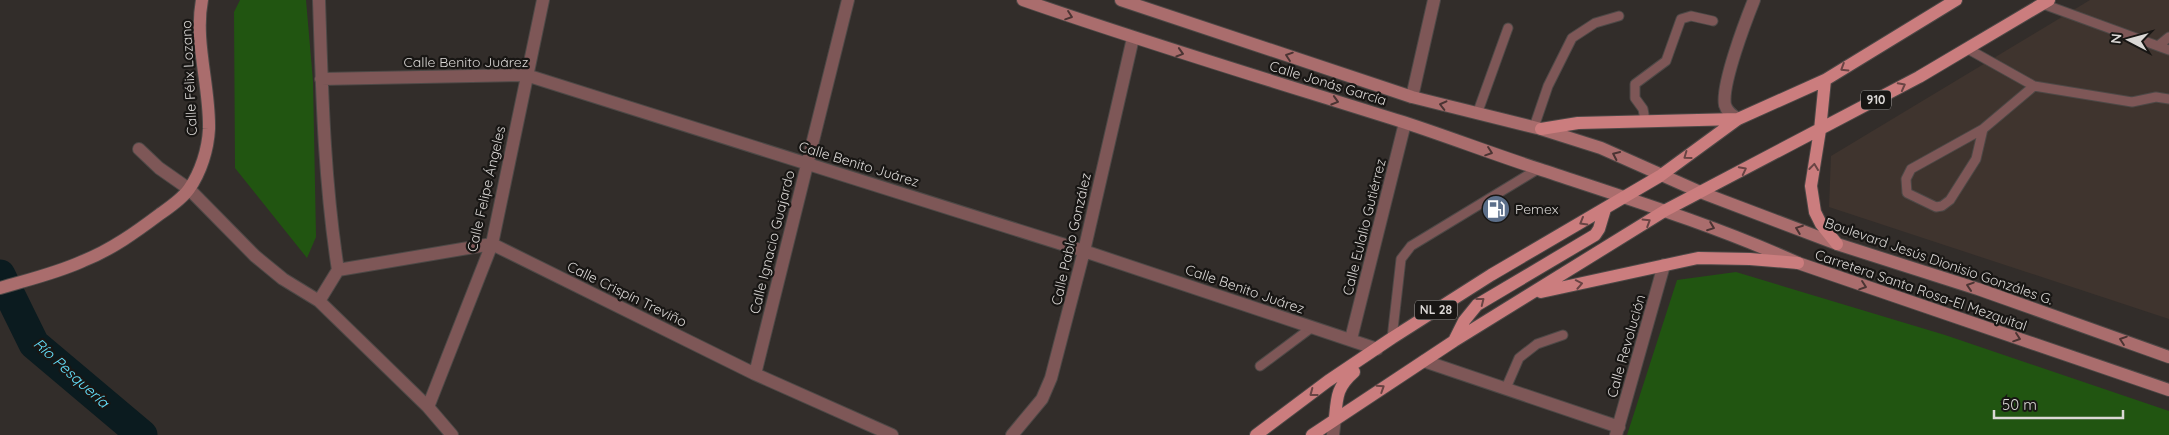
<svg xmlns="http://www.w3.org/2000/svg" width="2169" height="435" font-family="Quicksand,sans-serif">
	<rect width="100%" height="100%" fill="#322d2a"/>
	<path fill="#3f342e" d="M2090,0H2169V319L1829,207L1831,156Z"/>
	<path fill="#215511" d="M240,0H306L313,81L316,237L307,258L235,168L234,12Z
		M1736,272L1945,335L2169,411V435H1627L1677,280Z"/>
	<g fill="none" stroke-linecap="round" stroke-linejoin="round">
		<path stroke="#0b1b1f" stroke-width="31" d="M0,275L34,344L142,435"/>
		<defs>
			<path id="lane" d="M2043,4L2169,50
				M2158,46L2169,37
				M1968,49L2034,86L1983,129L1911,169L1906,179L1907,193L1936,207L1942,206L1950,200L1976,159L1983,129
				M2034,86L2132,102L2156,97L2169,99
				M1477,114L1508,28
				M1645,120L1643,109L1635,98V84L1666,61L1681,19L1691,16L1713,21
				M1534,127L1548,86L1572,38L1595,23L1619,16
				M1392,338L1401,259L1411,246L1538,169
				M1260,366L1311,328
				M1506,388L1519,358L1537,344L1563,335"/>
			<path id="street" d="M321,79L526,75L1084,251L1377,349
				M1412,97L1434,0
				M1738,119C1732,115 1727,112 1725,105C1721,85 1746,20 1754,0
				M139,149L159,168L189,189L255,256L283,279L319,301L428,407L452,435
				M338,270L492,244L755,374L892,435
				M319,301L338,270C324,180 322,91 319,0
				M1351,339L1405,123
				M1424,361L1619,427
				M755,374L848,0
				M428,407L492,244L543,0
				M1012,435L1042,399L1051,378L1084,251L1133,38
				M1333,435L1335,418
				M1616,435L1664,265"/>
			<path id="secondary" d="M1023,0C1149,44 1276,82 1403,122C1449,137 1493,154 1539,169C1626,198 1714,225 1798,263L2169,390
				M1121,0L1412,97L1541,129L1601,148L1700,192L1837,244L1978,289L2169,357
				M0,288C27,280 57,273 83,261C111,250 136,232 160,214C170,207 182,199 189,189C201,172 208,149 209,129C210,86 194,42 202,0"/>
			<path id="primary" d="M1825,80L1820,130L1811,186L1815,212L1821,224L1837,244
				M1541,129L1578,123L1738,119
				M1541,292L1698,258L1750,259L1798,263
				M1454,341L1464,321L1477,305L1595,235L1599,229L1605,209
				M1335,418C1337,396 1337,387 1354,372
				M1256,435L1328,381L1392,338L1491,275L1660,176L1738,119L1825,80L1956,0
				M1312,435L1454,341L1666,210L1919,77L2049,0"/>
		</defs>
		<use href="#lane" stroke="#4d4846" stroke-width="11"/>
		<use href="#street" stroke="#4d4846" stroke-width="14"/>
		<use href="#secondary" stroke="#4d4846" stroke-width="14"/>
		<use href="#primary" stroke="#4d4846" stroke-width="14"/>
		<use href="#lane" stroke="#7e5757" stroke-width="9"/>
		<use href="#street" stroke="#7e5757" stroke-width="12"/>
		<use href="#secondary" stroke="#aa6d6d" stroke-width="12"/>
		<use href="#primary" stroke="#cb7d7e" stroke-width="12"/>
	</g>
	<defs><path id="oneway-chevron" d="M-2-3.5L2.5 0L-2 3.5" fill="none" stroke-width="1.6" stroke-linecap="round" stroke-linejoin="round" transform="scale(1.25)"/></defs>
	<g stroke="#4b3433">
		<use href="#oneway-chevron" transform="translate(1069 16) rotate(19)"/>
		<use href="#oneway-chevron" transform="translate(1180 53) rotate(17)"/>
		<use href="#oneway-chevron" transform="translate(1289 56) rotate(-161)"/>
		<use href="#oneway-chevron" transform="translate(1335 101) rotate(17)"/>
		<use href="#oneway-chevron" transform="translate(1443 105) rotate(-166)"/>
		<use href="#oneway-chevron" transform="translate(1489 152) rotate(19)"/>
		<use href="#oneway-chevron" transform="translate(1616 155) rotate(-155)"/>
		<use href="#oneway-chevron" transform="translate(1711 227) rotate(21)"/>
		<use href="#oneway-chevron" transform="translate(1799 229) rotate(-159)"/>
		<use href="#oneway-chevron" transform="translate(1863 286) rotate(19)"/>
		<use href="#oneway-chevron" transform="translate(1970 286) rotate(-162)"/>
		<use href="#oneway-chevron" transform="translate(2017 338) rotate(19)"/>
		<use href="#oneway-chevron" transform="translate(2123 340) rotate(-161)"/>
	</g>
	<g stroke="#694444">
		<use href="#oneway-chevron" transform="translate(1844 68) rotate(148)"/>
		<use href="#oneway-chevron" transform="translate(1902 86) rotate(-28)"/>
		<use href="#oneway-chevron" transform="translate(1687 156) rotate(144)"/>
		<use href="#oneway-chevron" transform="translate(1814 167) rotate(-83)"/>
		<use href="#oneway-chevron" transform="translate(1743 170) rotate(-27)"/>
		<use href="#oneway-chevron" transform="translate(1583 222) rotate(150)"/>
		<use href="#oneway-chevron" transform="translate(1647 222) rotate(-32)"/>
		<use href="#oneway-chevron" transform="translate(1579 284) rotate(-11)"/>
		<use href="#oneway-chevron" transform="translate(1481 301) rotate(-38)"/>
		<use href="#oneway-chevron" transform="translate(1381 388) rotate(-33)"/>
		<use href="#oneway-chevron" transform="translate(1313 393) rotate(143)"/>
	</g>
	<defs>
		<symbol id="fuel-disc" viewBox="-11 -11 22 22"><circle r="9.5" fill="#5c6f8a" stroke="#181614"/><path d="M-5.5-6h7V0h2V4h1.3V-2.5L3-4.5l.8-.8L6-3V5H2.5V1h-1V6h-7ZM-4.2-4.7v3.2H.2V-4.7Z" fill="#fff"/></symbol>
	</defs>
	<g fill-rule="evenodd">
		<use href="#fuel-disc" x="1480" y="193" width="32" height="32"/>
	</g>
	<g text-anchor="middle" stroke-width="4.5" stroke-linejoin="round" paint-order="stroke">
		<g fill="#181614" stroke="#a09e9c" stroke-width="1">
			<rect x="1861" y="90.5" width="30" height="19" rx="4"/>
			<rect x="1415" y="300.5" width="42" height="19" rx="4"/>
		</g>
		<g font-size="12" font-weight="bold" fill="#dbd8d6">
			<text x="1876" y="104">910</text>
			<text x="1436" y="314">NL 28</text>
		</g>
		<g font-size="14" fill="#dbd8d6" stroke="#181614">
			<text x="466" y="67">Calle Benito Juárez</text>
			<text transform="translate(189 78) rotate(-93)" y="5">Calle Félix Lozano</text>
			<text transform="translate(1328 83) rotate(17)" y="5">Calle Jonás García</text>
			<text transform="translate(859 164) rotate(17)" y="5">Calle Benito Juárez</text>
			<text transform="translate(486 189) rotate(-77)" y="5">Calle Felipe Ángeles</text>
			<text transform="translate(1364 227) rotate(-76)" y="5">Calle Eulalio Gutiérrez</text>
			<text transform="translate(1071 239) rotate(-77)" y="5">Calle Pablo González</text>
			<text transform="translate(772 242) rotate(-76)" y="5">Calle Ignacio Guajardo</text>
			<text transform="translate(1939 261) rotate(19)" y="5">Boulevard Jesús Dionisio Gonzáles G.</text>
			<text transform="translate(1245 289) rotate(19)" y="5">Calle Benito Juárez</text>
			<text transform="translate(1921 290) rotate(19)" y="5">Carretera Santa Rosa-El Mezquital</text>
			<text transform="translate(627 294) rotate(26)" y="5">Calle Crispín Treviño</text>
			<text transform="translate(1626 346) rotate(-74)" y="5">Calle Revolución</text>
		</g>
		<g font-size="14" fill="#dbd8d6" stroke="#181614" text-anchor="start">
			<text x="1515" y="214">Pemex</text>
		</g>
		<g font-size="15" font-style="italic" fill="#65e1fd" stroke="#181614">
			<text transform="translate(71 373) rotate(42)" y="5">Río Pesquería</text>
		</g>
	</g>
	<g transform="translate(2129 40) rotate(276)" stroke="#181614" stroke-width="4" paint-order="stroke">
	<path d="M0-4L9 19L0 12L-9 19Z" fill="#dbd8d6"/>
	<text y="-8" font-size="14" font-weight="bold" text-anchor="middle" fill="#dbd8d6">N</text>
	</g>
	<path d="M1994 410v8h129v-8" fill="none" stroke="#dbd8d6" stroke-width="2.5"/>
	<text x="2002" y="410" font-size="15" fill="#dbd8d6" stroke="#181614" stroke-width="4" paint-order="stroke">50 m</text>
</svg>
